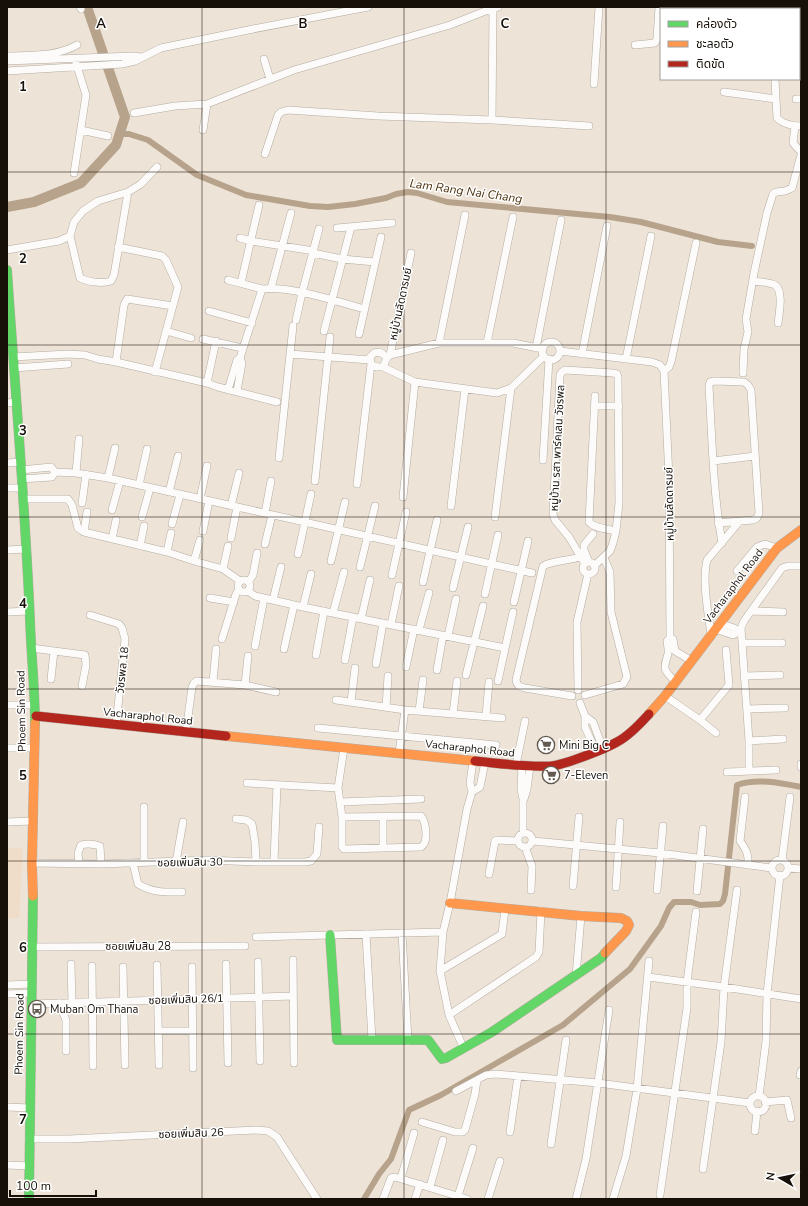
<svg xmlns="http://www.w3.org/2000/svg" width="808" height="1206" font-family="'Nunito Sans','Noto Sans Thai',sans-serif">
	<rect width="100%" height="100%" fill="#eee3d7"/>
	<path fill="#efddc9" d="M7,848H23L19,918H7Z"/>
	<g fill="none" stroke-linecap="round" stroke-linejoin="round">
		<path stroke="#b7a38b" stroke-width="6" d="M120,134H129L148,140L197,175L246,195L310,206L328,207L355,204L386,198L396,194L408,192L417,193L447,202L610,217L641,222L718,242L752,246
			M364,1199L379,1174L391,1159L409,1110L441,1095L563,1025L630,969L661,926L669,908L674,902H691L700,905L720,904L723,901L725,894L737,785C757,778 781,783 801,787"/>
		<path stroke="#b7a38b" stroke-width="10" d="M7,207L34,202L81,183L116,145L125,117L87,7"/>
		<defs>
			<path id="street" d="M80,7L81,9
				M772,7V9
				M710,9V7
				M726,9L727,7
				M799,38H801
				M635,45L655,43L657,39L659,7
				M7,56C31,55 55,57 77,45
				M264,59L270,79
				M7,61L134,56L141,57
				M7,71L122,64L135,61L161,48L253,29L368,7
				M775,79L777,118C783,124 793,126 801,126
				M594,84L599,7
				M724,92L776,99
				M796,99H801
				M134,113L175,106L207,104L294,70L450,25L493,8L498,7
				M492,120L493,8
				M795,126L793,143L801,152
				M81,130L108,136
				M203,130L207,104
				M265,154L278,115L281,112L288,110L378,116L492,120L589,126
				M74,173L86,95L76,63
				M337,228L392,223
				M70,236L80,278C88,282 102,284 111,281L114,275L128,192
				M240,238L251,241L314,251
				M118,247L162,256L166,260L178,287L155,372
				M7,250L59,241L70,236L74,222L83,211L98,201L128,192L141,184L157,167
				M313,253L342,259L375,262
				M228,280L262,289
				M753,281C759,282 769,282 775,285C784,291 779,314 778,323
				M241,283L259,205
				M271,288L291,213
				M209,311L252,323
				M296,320L302,293L319,229
				M166,331L191,338
				M324,331L351,227
				M359,334L381,237
				M203,339L242,348
				M542 351a9 9 0 1 1 18 0a9 9 0 1 1-18 0Z
				M439,343L465,215
				M487,343L513,217
				M536,348L561,220
				M560,351L652,362L660,365L664,371L669,478L670,638L667,641C667,644 669,650 668,654C663,669 663,670 676,682
				M379,352L383,354L387,358L383,367C378,367 375,368 371,364L370,357L374,353Z
				M290,354L370,360
				M582,354L607,226
				M390,355L411,253
				M13,357L68,354L85,355L98,359L116,362L207,383L218,387L277,402
				M387,358L390,355L439,343H513L543,349
				M626,359L651,236
				M116,362L124,305L127,299L173,306
				M383,367L415,382L497,393L511,388L544,356
				M14,368L68,364
				M664,371L669,367L671,362L696,243
				M743,373L744,349L748,332L746,319L754,273L767,213L773,194L776,192L785,191L792,188L801,155
				M207,383L216,341
				M228,390L237,360L240,358L262,289C292,286 335,301 364,309
				M237,391L242,363L240,358
				M595,396L589,522C594,528 607,529 616,531
				M7,403L16,402
				M594,406H619
				M279,458L293,326
				M543,460L549,359
				M713,461L755,456
				M7,463L20,462
				M21,470L51,467L55,472L76,473L108,478L532,573
				M76,473L79,439
				M108,478L115,448
				M21,479L52,477L55,472
				M315,481L330,337
				M357,484L371,364
				M139,485L147,449
				M7,488H22
				M169,492L178,456
				M403,497L415,382
				M23,499H68L72,505L78,528L84,532L167,552L194,561L223,569L240,581
				M200,499L207,466
				M82,503L86,474
				M231,506L239,473
				M451,506L465,389
				M112,510L120,481
				M265,513L271,481
				M142,517L150,488
				M495,517L511,388
				M718,523L753,520L757,518L759,513L751,390L748,385L744,382L714,381L710,382L709,386C712,438 713,491 722,543
				M172,524L180,495
				M203,531L209,501
				M84,532L87,512
				M231,538L237,507
				M112,539L116,520
				M265,544L272,515
				M140,546L144,526
				M7,550L27,549
				M167,552L171,533
				M298,554L311,494
				M194,561L200,540
				M331,561L345,502
				M589,562L584,550V545L593,534
				M583 568a6 6 0 1 1 12 0a6 6 0 1 1-12 0Z
				M585,564L569,537L555,520L553,514L560,375L562,372L565,370L613,373L617,374L618,377L619,503L616,531L613,543L610,551L594,566
				M360,567L375,506
				M223,569L228,546
				M737,571L757,547L765,544L777,548
				M392,575L406,512
				M238 586a6 6 0 1 1 12 0a6 6 0 1 1-12 0Z
				M249,581L253,575L257,553
				M423,582L437,520
				M453,588L468,527
				M248,591L255,596L303,607L505,648
				M485,594L498,535
				M210,598L234,602
				M273,600L281,567
				M514,602L528,541
				M303,607L311,574
				M752,611L783,612
				M7,612L29,611
				M333,613L344,572
				M90,615L119,624L122,628L125,639L116,725
				M361,619L370,580
				M391,625L399,586
				M715,629L733,635L738,632L734,628L719,623
				M419,630L429,593
				M711,634C708,613 702,580 707,560L739,522
				M448,636L456,599
				M670,638L673,639L675,651L692,661
				M222,639L236,594L239,589
				M742,643H782
				M255,646L264,598
				M31,648L85,655L86,665L82,686
				M284,649L294,605
				M316,655L324,611
				M345,660L353,617
				M376,664L383,623
				M406,667L414,629
				M437,670L443,635
				M466,675L483,606
				M744,676L780,675
				M51,679L54,651
				M498,681L513,612
				M213,682L216,649
				M245,685L248,656
				M578,690L577,622L588,574
				M585,695L623,684L627,677L611,612L610,572L604,558
				M572,696L525,688C520,687 517,686 516,680L543,566C554,560 568,561 580,557
				M665,696L700,720L716,733
				M336,700L405,710L502,718
				M351,702L355,668
				M580,703L585,716V727L596,752
				M7,705H35
				M386,707L388,676
				M747,709L785,708
				M419,711L423,680
				M453,714L457,681
				M486,716L489,682
				M585,716L593,722L603,749
				M700,720L729,685L726,650
				M318,728L496,745
				M186,732L192,687L194,683L197,681L245,685L276,692
				M749,741L783,739
				M7,748H34
				M399,753L405,710
				M516,765L525,721
				M522,766L521,789L523,799V833
				M801,767V764
				M749,771V741L741,628L744,621L782,568L788,566H801
				M727,772L776,770
				M247,783L338,788
				M472,792L480,787L485,762
				M745,797L740,841C746,849 749,855 748,865
				M524,799L527,789L530,766
				M340,802L421,799
				M342,817L421,816C426,822 429,842 421,847L344,849L342,847V817L338,788L344,748
				M383,817V848
				M236,819L246,820L252,824L255,842L256,862
				M7,822L33,821
				M518 840a7 7 0 1 1 14 0a7 7 0 1 1-14 0Z
				M533,841L660,853L771,868
				M525,847L532,866L531,890
				M782,860L790,797
				M772 868a8 8 0 1 1 16 0a8 8 0 1 1-16 0Z
				M144,862V807
				M176,862L183,822
				M274,862L277,785
				M32,863L101,864L208,860L256,862H305L311,861L317,854L319,827
				M133,863L138,884C153,893 165,892 182,892
				M79,864L78,853L81,845C87,843 94,844 100,846L101,864
				M788,868L801,869
				M489,874L495,841L497,840L517,841
				M573,886L579,817
				M616,887L620,822
				M657,890L663,826
				M697,891L703,829
				M402,933L408,1041
				M366,934L372,1040
				M256,937L443,932
				M32,947L245,946
				M293,960L294,1063
				M258,962L260,1061
				M71,964L72,1003
				M226,964L228,1063
				M157,965L159,1065
				M92,966L93,1066
				M123,967L125,1065
				M192,967L193,1068
				M440,971L502,934L505,909
				M576,976L581,916
				M648,977L724,987L801,999
				M7,985L31,984
				M7,994L31,993
				M59,1003L66,1020V1051
				M31,1004L293,996
				M449,1015L536,957L539,952L541,911
				M158,1031H192
				M464,1049L449,1015L440,971L443,932L450,903L467,809L472,792L470,783L473,761
				M800,1075L801,1071
				M456,1091L486,1075L496,1074L598,1083L750,1103
				M759,1096L766,1041L767,994L780,875
				M750 1104a8 8 0 1 1 16 0a8 8 0 1 1-16 0Z
				M765,1102L787,1100L791,1118
				M7,1107L30,1108
				M422,1122L455,1132H463L465,1130L475,1094L477,1080
				M755,1131L757,1111
				M510,1132L518,1076
				M29,1139H69L257,1130L268,1131L277,1137L317,1199
				M551,1144L566,1040
				M7,1165L29,1166
				M703,1169L721,1042L724,987L737,890
				M401,1178L414,1133
				M430,1187L443,1140
				M660,1195L687,1008V982L696,912
				M458,1196L473,1148
				M383,1199L391,1178L395,1177L467,1199
				M415,1199L420,1184
				M488,1199L500,1161
				M576,1199L586,1159L609,1010
				M613,1199L626,1156L637,1089L649,961"/>
			<path id="fast" d="M7,270C15,387 25,503 30,620C31,654 35,688 35,723
				M330,935L337,1040H428L442,1059L446,1058L492,1032L601,958L605,953
				M29,1199L33,896"/>
			<path id="slow" d="M649,714L665,696L777,548L801,530
				M226,736L475,761
				M33,896L32,865L35,723
				M450,903L581,916L621,918L627,921L629,925L626,931L605,953"/>
			<path id="jam" d="M36,716L226,736
				M475,761C500,764 526,767 551,766C564,765 605,749 617,742C629,736 640,724 649,714"/>
		</defs>
		<use href="#street" stroke="#b4aca3" stroke-width="8"/>
		<use href="#fast" stroke="#b4aca3" stroke-width="10"/>
		<use href="#slow" stroke="#b4aca3" stroke-width="10"/>
		<use href="#jam" stroke="#b4aca3" stroke-width="10"/>
		<use href="#street" stroke="#fcfbf9" stroke-width="7"/>
		<use href="#fast" stroke="#63d668" stroke-width="9"/>
		<use href="#slow" stroke="#ff974d" stroke-width="9"/>
		<use href="#jam" stroke="#b3261e" stroke-width="9"/>
	</g>
	<path fill="none" stroke="#171009" stroke-width="1" stroke-opacity="0.55" d="M202,7V1199M404,7V1199M606,7V1199M7,172H801M7,345H801M7,517H801M7,689H801M7,861H801M7,1034H801"/>
	<defs>
		<symbol id="supermarket-ring" viewBox="-11 -11 22 22"><circle r="9.5" fill="#fff" stroke="#625a51" stroke-width="1.5"/><path d="M-6-5.5h2.5l.6 2H6L4.5 2H-2.5L-4.4-4H-6ZM-1.5 3.2a1.3 1.3 0 1 0 .1 0ZM3 3.2a1.3 1.3 0 1 0 .1 0Z" fill="#625a51"/></symbol>
		<symbol id="bus-ring" viewBox="-11 -11 22 22"><circle r="9.5" fill="#fff" stroke="#625a51" stroke-width="1.5"/><path d="M-5-6H5V4H4V6H2V4H-2V6H-4V4H-5ZM-3.5-4V0h7V-4ZM-3.5 1.2v1.5H-2V1.2ZM2 1.2v1.5H3.5V1.2Z" fill="#625a51"/></symbol>
	</defs>
	<g fill-rule="evenodd">
		<use href="#supermarket-ring" x="536" y="735" width="20" height="20"/>
		<use href="#supermarket-ring" x="541" y="765" width="20" height="20"/>
		<use href="#bus-ring" x="27" y="999" width="20" height="20"/>
	</g>
	<g text-anchor="middle" stroke-width="3" stroke-linejoin="round" paint-order="stroke">
		<g font-size="11" fill="#171009" stroke="#fff">
			<text transform="translate(400 304) rotate(-78)" y="4">หมู่บ้านลัดดารมย์</text>
			<text transform="translate(557 448) rotate(-87)" y="4">หมู่บ้าน รสา พาร์คเลน วัชรพล</text>
			<text transform="translate(669 504) rotate(-91)" y="4">หมู่บ้านลัดดารมย์</text>
			<text transform="translate(733 586) rotate(-53)" y="4">Vacharaphol Road</text>
			<text transform="translate(122 670) rotate(-84)" y="4">วัชรพล 18</text>
			<text transform="translate(21 711) rotate(-91)" y="4">Phoem Sin Road</text>
			<text transform="translate(148 716) rotate(6)" y="4">Vacharaphol Road</text>
			<text transform="translate(470 748) rotate(6)" y="4">Vacharaphol Road</text>
			<text transform="translate(190 862) rotate(-1)" y="4">ซอยเพิ่มสิน 30</text>
			<text x="138" y="950">ซอยเพิ่มสิน 28</text>
			<text transform="translate(186 999) rotate(-2)" y="4">ซอยเพิ่มสิน 26/1</text>
			<text transform="translate(19 1034) rotate(-89)" y="4">Phoem Sin Road</text>
			<text transform="translate(191 1133) rotate(-2)" y="4">ซอยเพิ่มสิน 26</text>
		</g>
		<g font-size="11" fill="#171009" stroke="#fff" text-anchor="start">
			<text x="559" y="749">Mini Big C</text>
			<text x="564" y="779">7-Eleven</text>
			<text x="50" y="1013">Muban Om Thana</text>
		</g>
		<g font-size="12" font-style="italic" fill="#4c310b" stroke="#fff">
			<text transform="translate(466 191) rotate(8)" y="4">Lam Rang Nai Chang</text>
		</g>
	</g>
	<g font-size="13" text-anchor="middle" font-weight="bold" fill="#171009" stroke="#fff" stroke-width="3" stroke-linejoin="round" paint-order="stroke">
		<text x="101" y="28">A</text>
		<text x="303" y="28">B</text>
		<text x="505" y="28">C</text>
		<text x="23" y="91">1</text>
		<text x="23" y="263">2</text>
		<text x="23" y="435">3</text>
		<text x="23" y="608">4</text>
		<text x="23" y="780">5</text>
		<text x="23" y="952">6</text>
		<text x="23" y="1124">7</text>
	</g>
	<rect width="808" height="1206" fill="none" stroke="#171009" stroke-width="16"/>
	<rect x="660" y="8" width="140" height="72" fill="#ffffff" stroke="#a29f9d"/>
	<rect x="668" y="21" width="20" height="6" fill="#63d668" stroke="#a29f9d"/>
	<text x="696" y="28" font-size="12" fill="#171009">คล่องตัว</text>
	<rect x="668" y="41" width="20" height="6" fill="#ff974d" stroke="#a29f9d"/>
	<text x="696" y="48" font-size="12" fill="#171009">ชะลอตัว</text>
	<rect x="668" y="61" width="20" height="6" fill="#b3261e" stroke="#a29f9d"/>
	<text x="696" y="68" font-size="12" fill="#171009">ติดขัด</text>
	<g transform="translate(780 1178) rotate(279)" stroke="#ffffff" stroke-width="3" paint-order="stroke">
	<path d="M0-3L7 15L0 10L-7 15Z" fill="#171009"/>
	<text y="-6" font-size="11" font-weight="bold" text-anchor="middle" fill="#171009">N</text>
	</g>
	<path d="M10 1190v6h86v-6" fill="none" stroke="#171009" stroke-width="2"/>
	<text x="16" y="1190" font-size="12" fill="#171009" stroke="#ffffff" stroke-width="3" paint-order="stroke">100 m</text>
</svg>
